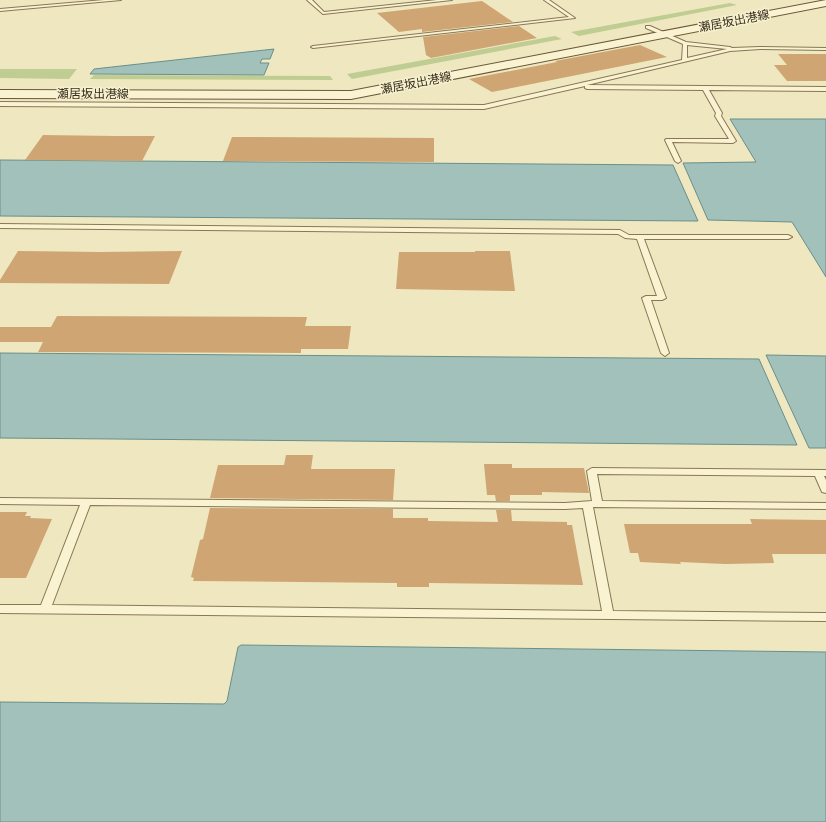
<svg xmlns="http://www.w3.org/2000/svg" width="826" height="822" font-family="'Crimson Pro','Noto Sans JP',serif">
	<rect width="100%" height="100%" fill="#efe7bf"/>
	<path fill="#bfcd93" d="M730,3L737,5L579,36L571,32Z
		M555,36L562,39L352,79L347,74Z
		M0,69H77L69,79L0,78Z
		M94,75L330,76L333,80L90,79Z"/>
	<path fill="#a2c1bb" stroke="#698f8a" d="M274,49L270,59H262L260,63H269L264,75L90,74L94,69Z
		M730,119H826V277L792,222L708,220L683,163L756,162Z
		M0,160L673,165L698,221L0,216Z
		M0,353L759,359L797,445L0,438Z
		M766,355L826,356V448H809Z
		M241,645L826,652V822H0V702L224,704L227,701L238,647Z"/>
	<path fill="#cea573" d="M482,1L513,22L422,32V29L399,32L377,13Z
		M519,26L537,38L431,58L426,55L423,37Z
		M640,45L667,57L492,92L469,79L557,62L555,61Z
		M778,54H826V81H787L774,65H787Z
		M43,135L115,136H155L142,161L25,160Z
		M232,137L434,138V162L223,161Z
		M18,251L101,252L182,251L169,284L0,283V280Z
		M475,251H510L515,291L396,289L399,252H475Z
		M57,316L307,317L305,326H351L348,349H301V353L38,352L43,342H0V327H51Z
		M286,455H313L311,469H395L393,500L210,498L218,465H284Z
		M484,464H512V468H584L589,493L542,492V495H510V501H496L495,495H487Z
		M210,508L393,509V518H428V521L498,522L496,510H511L512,521L567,522V525H572L583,585L429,583V587H397V583L193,581L194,578L191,577L200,540L203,539Z
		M0,512H27L25,516H31L30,518L52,519L26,578H0Z
		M750,519L826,520V554H772L774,563L725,564L680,562L681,564L640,562L638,553H630L624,524H752Z"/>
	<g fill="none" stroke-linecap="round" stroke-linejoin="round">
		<defs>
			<path id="service" d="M104,0H121L0,11V9Z
				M307,0H312L324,12L437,0H452L323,14Z
				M544,0H549L575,18L313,48L311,47L313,46L569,17Z
				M646,26H650L686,42L730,47L732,48L760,47L826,48V50L760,49L730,51L587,85L826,87V91L709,90L722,113L721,116L736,141L733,143L672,142L681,161L678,163L675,161L665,140L666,139H729L715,116L716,113L703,90L587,89L585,88V86L484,109L0,106V102L484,105L682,60L683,44L646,28ZM687,45L727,49L687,58Z
				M0,224L620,230L629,235H788L792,237L788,239H644L666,298L662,300H651L669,353L665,356L661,353L642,298L646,296H657L637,239L625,238L618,234L0,228Z
				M592,468L826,470V476H824L826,480V493L822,492L815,476L597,474L602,501L826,503V509L593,507L613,611L826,613V621L0,613V605H41L80,505L0,504V498L565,503L592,501L587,471ZM90,505L565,509L583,508L602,611L52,605Z"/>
			<path id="secondary" d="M826,0V6L351,99L0,98V90L351,91Z"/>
		</defs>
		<use href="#service" stroke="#887757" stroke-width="2"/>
		<use href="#secondary" stroke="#6a583a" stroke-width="2"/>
		<use href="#service" fill="#faf3d2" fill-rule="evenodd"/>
		<use href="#secondary" fill="#faf3d2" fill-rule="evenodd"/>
	</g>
	<g text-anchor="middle" stroke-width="3" stroke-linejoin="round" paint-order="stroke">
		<g font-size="12" fill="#372c1c" stroke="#f6f0cf">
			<text transform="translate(734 21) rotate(-11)" y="4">瀬居坂出港線</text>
			<text transform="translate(416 83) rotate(-11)" y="4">瀬居坂出港線</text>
			<text x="93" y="98">瀬居坂出港線</text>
		</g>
	</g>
</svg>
